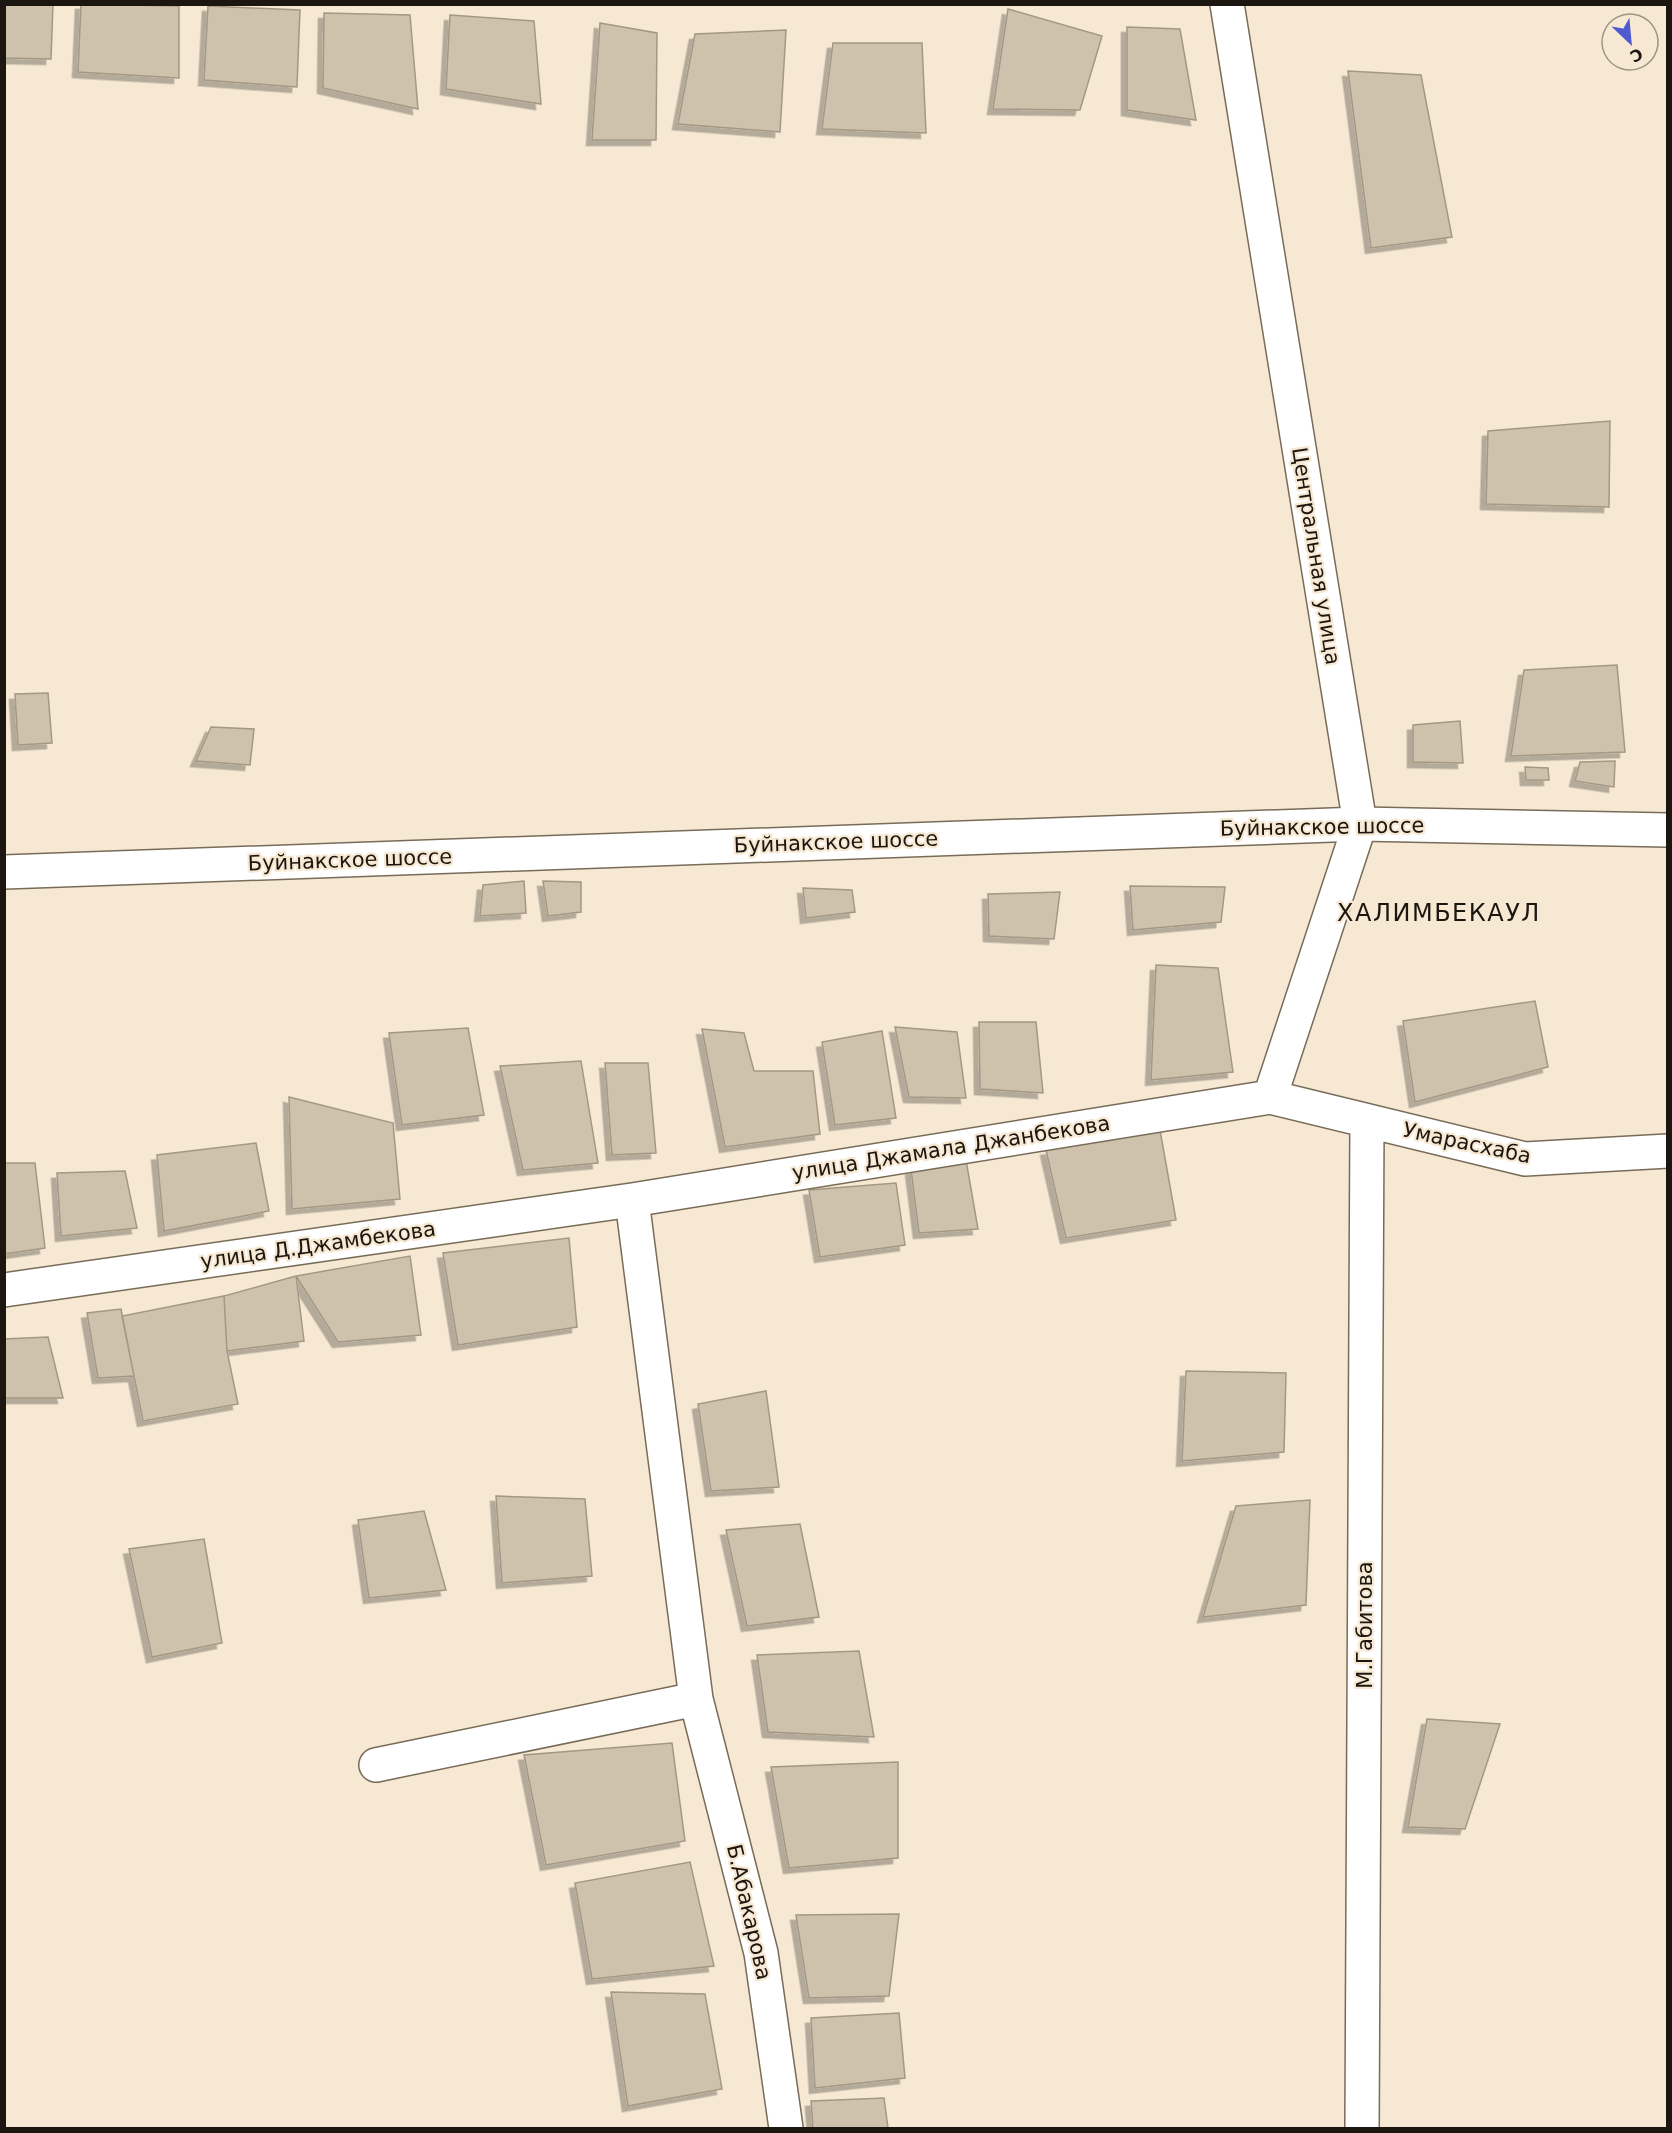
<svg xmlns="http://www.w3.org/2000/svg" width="1672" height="2133" font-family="'DejaVu Sans',sans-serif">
	<defs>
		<filter id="shadow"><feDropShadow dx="-5.5" dy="5.5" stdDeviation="0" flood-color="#0004"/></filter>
	</defs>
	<rect width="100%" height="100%" fill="#f6e8d2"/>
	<path fill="#cfc2ad" stroke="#a49884" stroke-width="1.5" filter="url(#shadow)" d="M4,4H53L51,59L4,58Z
		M81,4L179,6V78L78,72Z
		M208,6L300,10L297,87L204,80Z
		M1008,9L1102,36L1080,110L993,109Z
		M324,13L410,15L418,109L323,88Z
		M450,15L534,21L541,104L446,89Z
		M600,23L657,33L656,140H592Z
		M1127,27L1180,29L1196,120L1127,110Z
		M786,30L780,132L678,124L695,34Z
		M833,43H922L926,133L822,129Z
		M1348,71L1421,75L1452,237L1371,248Z
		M1610,421L1609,507L1486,504L1488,431Z
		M1617,665L1625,752L1511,756L1524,670Z
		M48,693L52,743L18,745L15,694Z
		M1460,721L1463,763L1413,762V725Z
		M211,727L254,729L250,765L196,761Z
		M1615,761L1614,787L1575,781L1580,762Z
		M1525,767L1548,768L1549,780H1526Z
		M524,881L526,913L480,916L483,885Z
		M543,881L581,882V912L548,916Z
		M1130,886L1225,887L1221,922L1133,930Z
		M803,888L852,890L855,912L806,918Z
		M1060,892L1054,939L989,936L988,894Z
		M1156,965L1218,968L1233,1072L1151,1080Z
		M1535,1001L1548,1067L1415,1102L1403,1021Z
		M979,1022H1036L1043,1093L980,1089Z
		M895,1027L957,1032L966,1098L909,1097Z
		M468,1028L484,1115L402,1125L389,1033Z
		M702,1029L744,1033L754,1071H813L820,1134L725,1147Z
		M882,1031L896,1118L835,1125L822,1042Z
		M581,1061L598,1163L523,1170L500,1066Z
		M605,1063H648L656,1153L612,1155Z
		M289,1097L393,1123L400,1199L292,1209Z
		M1160,1130L1176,1220L1066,1238L1046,1150Z
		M256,1143L269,1211L164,1231L157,1155Z
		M966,1160L978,1229L919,1233L911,1169Z
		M4,1163H35L45,1248L4,1254Z
		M125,1171L137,1228L61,1236L57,1173Z
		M896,1183L905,1245L820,1257L809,1190Z
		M569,1238L577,1327L458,1345L443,1253Z
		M410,1256L421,1335L338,1342L296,1276Z
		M296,1276L304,1341L227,1351L224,1296Z
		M224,1296L227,1351L238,1404L143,1421L122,1316Z
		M121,1309L134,1376L98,1378L87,1313Z
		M48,1337L63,1398H4V1339Z
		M1186,1371L1286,1373L1284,1452L1182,1461Z
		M766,1391L779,1487L711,1491L698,1404Z
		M496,1496L585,1499L592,1576L502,1583Z
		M1310,1500L1306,1605L1203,1617L1236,1506Z
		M424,1511L446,1590L369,1598L358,1520Z
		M800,1524L819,1617L747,1626L726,1530Z
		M204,1539L222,1643L152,1657L129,1549Z
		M859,1651L874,1737L768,1732L757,1655Z
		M1427,1719L1500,1724L1465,1829L1408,1827Z
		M672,1743L685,1841L546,1865L524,1755Z
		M898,1762V1858L789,1868L771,1767Z
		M690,1862L714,1966L592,1979L575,1883Z
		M899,1914L889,1996L809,1998L796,1915Z
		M611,1992L705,1994L722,2089L628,2106Z
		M899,2013L905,2078L815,2088L811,2018Z
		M884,2098L888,2128H813L811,2101Z"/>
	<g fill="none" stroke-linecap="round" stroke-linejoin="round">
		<defs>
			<path id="minor" d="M1227,4L1360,824L1270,1097
				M632,1200L696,1699L761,1953L786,2128
				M4,1290L632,1200L1270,1097L1525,1159L1668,1151
				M376,1765L696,1699
				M1362,2128L1367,1121"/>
			<path id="major" d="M4,872L1360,824L1668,830"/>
		</defs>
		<use href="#minor" stroke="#786c59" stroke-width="36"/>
		<use href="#major" stroke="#786c59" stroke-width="36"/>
		<use href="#minor" stroke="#fff" stroke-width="33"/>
		<use href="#major" stroke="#fff" stroke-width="33"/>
	</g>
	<g text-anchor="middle" stroke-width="4.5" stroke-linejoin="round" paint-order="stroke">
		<g font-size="21" fill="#1b160f" stroke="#f6e8d2">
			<text transform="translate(1316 556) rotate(81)" y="7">Центральная улица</text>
			<text transform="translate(1322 827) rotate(-1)" y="7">Буйнакское шоссе</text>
			<text transform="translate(836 842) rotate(-2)" y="7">Буйнакское шоссе</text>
			<text transform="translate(350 860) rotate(-2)" y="7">Буйнакское шоссе</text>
			<text transform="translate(1467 1143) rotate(12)" y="7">Умарасхаба</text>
			<text transform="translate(951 1148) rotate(-9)" y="7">улица Джамала Джанбекова</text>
			<text transform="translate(318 1245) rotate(-8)" y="7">улица Д.Джамбекова</text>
			<text transform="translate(1365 1625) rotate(-90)" y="7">М.Габитова</text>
			<text transform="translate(749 1912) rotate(77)" y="7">Б.Абакарова</text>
		</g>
		<g font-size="24" letter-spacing="1.5" fill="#1b160f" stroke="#f6e8d2">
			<text x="1439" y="921">ХАЛИМБЕКАУЛ</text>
		</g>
	</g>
	<rect width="1672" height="2133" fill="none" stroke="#1b160f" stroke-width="12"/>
	<g transform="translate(1630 42) rotate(154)"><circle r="28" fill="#f6e8d2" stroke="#9e9484" stroke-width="1.5"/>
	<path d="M0-4.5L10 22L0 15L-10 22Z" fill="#505ad0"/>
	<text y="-9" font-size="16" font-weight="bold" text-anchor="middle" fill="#1b160f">С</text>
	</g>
</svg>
